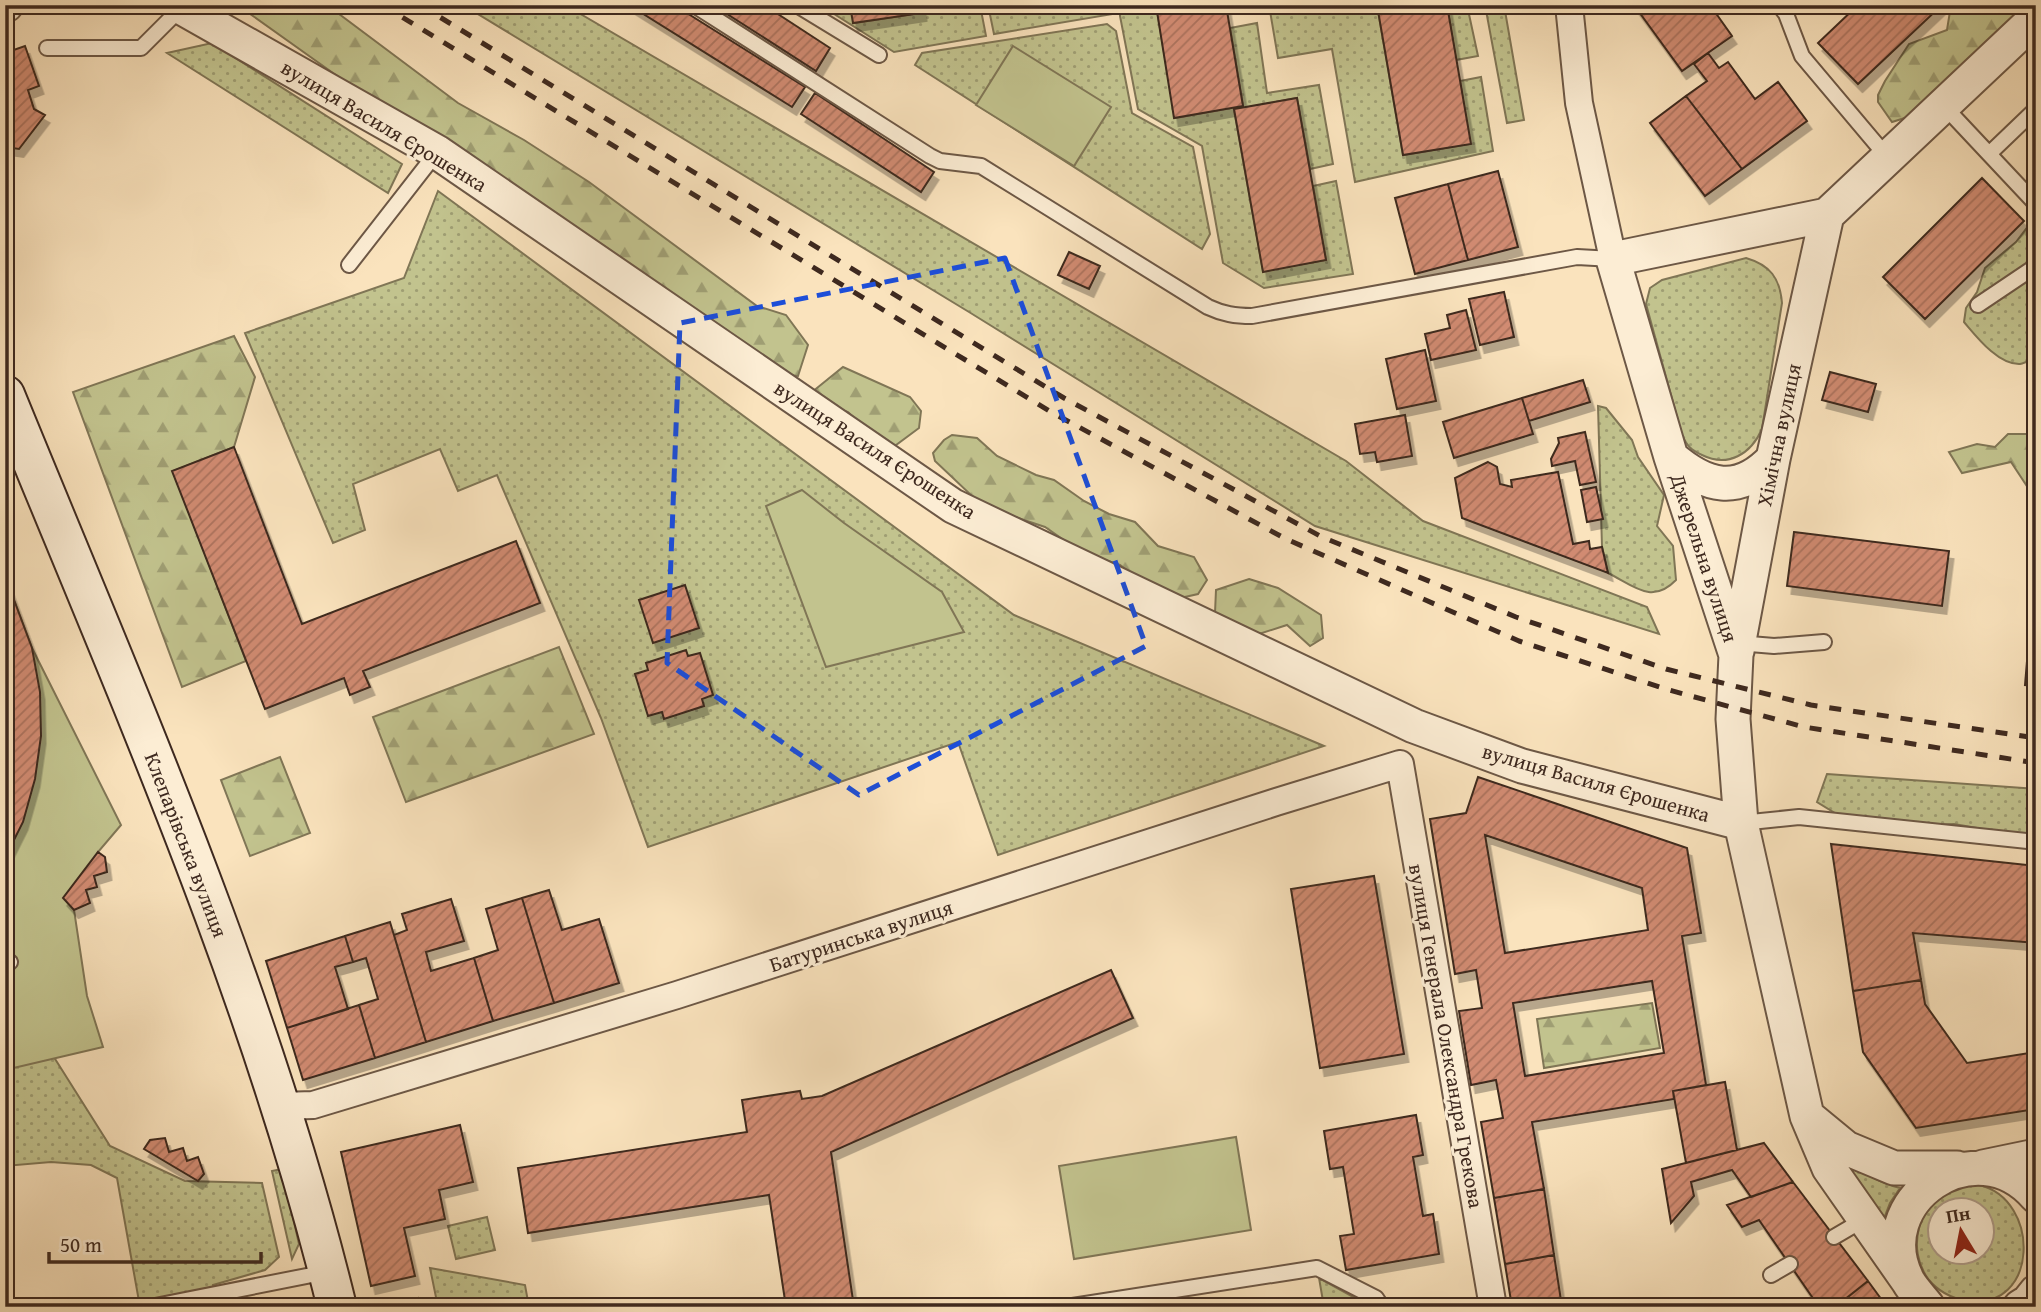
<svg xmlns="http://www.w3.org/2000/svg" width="2041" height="1312" font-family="'Gentium Book Plus',serif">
	<defs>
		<pattern id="grass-dots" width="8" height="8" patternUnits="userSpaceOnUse" patternTransform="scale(1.75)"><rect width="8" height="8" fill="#c2c38e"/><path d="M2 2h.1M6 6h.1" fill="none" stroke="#9f9e73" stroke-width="1.8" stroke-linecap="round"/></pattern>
		<pattern id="forest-firs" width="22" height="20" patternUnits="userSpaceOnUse" patternTransform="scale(1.75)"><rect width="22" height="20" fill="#c2c38e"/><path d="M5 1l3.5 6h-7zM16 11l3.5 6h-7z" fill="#9f9e73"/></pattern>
		<pattern id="building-hatch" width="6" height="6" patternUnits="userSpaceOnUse" patternTransform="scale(1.75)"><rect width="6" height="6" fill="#d18b72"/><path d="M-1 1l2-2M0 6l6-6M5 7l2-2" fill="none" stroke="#ab725d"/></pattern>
		<filter id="shadow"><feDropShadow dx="4.5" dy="8" stdDeviation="0" flood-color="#0004"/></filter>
	</defs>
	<rect width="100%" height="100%" fill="#fae3bd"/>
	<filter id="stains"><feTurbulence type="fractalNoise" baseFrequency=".00286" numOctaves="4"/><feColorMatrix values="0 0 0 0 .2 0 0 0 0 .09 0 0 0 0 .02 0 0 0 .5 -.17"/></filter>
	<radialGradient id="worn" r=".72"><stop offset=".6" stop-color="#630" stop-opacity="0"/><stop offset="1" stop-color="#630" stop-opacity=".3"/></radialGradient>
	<path fill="url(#grass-dots)" stroke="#807656" stroke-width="2" fill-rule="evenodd" d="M463,5H565L1346,461L1423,521L1647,607L1659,634L1315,526L969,312Z
		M820,5H850L854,23L921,13V5H980L986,36L894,52Z
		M988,5H1114L1113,14L994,34Z
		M1121,5H1156L1175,118L1243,106L1230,28L1257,23L1267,93L1319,85L1333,164L1310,169L1297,98L1234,110L1263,271L1326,260L1313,186L1336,181L1353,274L1264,288L1223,263L1202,146L1138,109L1120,16Z
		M1269,5H1377L1403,155L1470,144L1460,81L1481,77L1493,151L1355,182L1332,49L1278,58Z
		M1447,5H1467L1478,56L1456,60Z
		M1485,5H1504L1524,120L1507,123Z
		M1107,24L1116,31L1132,113L1193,147L1210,234L1202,249L915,65L922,53Z
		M212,43L402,164L388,193L167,53Z
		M438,191L1014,615L1324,746L998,855L958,742L648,847L601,718L497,475L458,491L440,449L353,484L365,530L333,543L245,333L404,278Z
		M2035,217L2036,358C2031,360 2025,363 2020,364C1998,365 1976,336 1964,322L1966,308L1977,292L1985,268L2016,242Z
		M1746,258C1770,265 1780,278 1782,303L1762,429C1751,454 1728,468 1702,455C1691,450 1687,446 1682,435L1646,304L1650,288L1662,280Z
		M1598,406L1606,408L1632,440L1638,457L1664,495L1657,526L1673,546L1676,580C1652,605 1634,586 1608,573L1602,547Z
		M1827,774L2036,789V838L1954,824L1892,826L1848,821L1817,802Z
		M45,1043L110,1146L185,1181L262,1183L279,1257L265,1270L213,1285L217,1307H140L117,1178L91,1165L51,1162L5,1166V1049Z
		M1838,1155C1858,1170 1876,1182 1900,1188L1890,1203L1883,1221Z
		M282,1169L299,1244L292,1259L272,1171Z
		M1979,1185C2041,1199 2040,1312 1966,1301C1952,1298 1938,1291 1929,1280C1905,1249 1918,1199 1957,1188C1964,1186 1972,1186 1979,1185ZM1940,1210H1982V1252H1940Z
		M487,1217L495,1250L456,1259L448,1226Z
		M430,1268L525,1285L529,1307H438Z
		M1319,1278L1368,1305V1307H1324Z"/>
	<path fill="url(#forest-firs)" stroke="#807656" stroke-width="2" d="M244,5H327L458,103L524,140L589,182L757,306L786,315L808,345L798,376L784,375L333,73L246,11Z
		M1951,5H2028L1981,47L1914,115L1892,122L1878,102V95L1885,81L1909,44L1947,30Z
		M234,336L255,377L234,447L173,471L246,661L182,687L73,392Z
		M843,367L910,397L921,411L919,428L892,448L872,435L848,412L815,400L812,392Z
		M2036,431V500L2011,462L1962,473L1949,452L1977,444L1995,447L2008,434H2033Z
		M952,435L977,438L997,456L1036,475L1054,480L1084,501L1109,514L1135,522L1158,546L1194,557L1207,580L1198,594L1167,601L1120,565L1081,552L1045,527L994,510L972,496L935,461L933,453L944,440Z
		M1249,579L1278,588L1321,615L1323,638L1310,646L1287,625L1259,634L1215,613L1216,590Z
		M559,647L594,734L406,802L373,717Z
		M280,757L310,833L250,856L221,780Z
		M1652,1003L1660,1048L1544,1068L1537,1019Z"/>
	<path fill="#c2c38e" stroke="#807656" stroke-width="2" d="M1013,46L1111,107L1074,166L976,105Z
		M802,490L844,523L942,592L964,632L826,667L766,506Z
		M5,576L32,648L121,825L98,852L74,910L87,996L103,1047L5,1070Z
		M1236,1137L1251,1230L1074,1259L1059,1166Z"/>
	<path fill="url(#building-hatch)" stroke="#3e291f" stroke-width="2" fill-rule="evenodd" filter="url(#shadow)" d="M629,5H674L805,87L792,107Z
		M713,5H764L830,48L816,71Z
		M850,5H921L922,13L853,23Z
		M1156,5H1226L1243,106L1174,118Z
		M1377,5H1447L1471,144L1403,155Z
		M1634,5H1710L1732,36L1682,71Z
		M1858,5H1942L1858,84L1818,43Z
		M25,46L39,86L28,90L34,109L45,115L19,149L5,147V53Z
		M1708,53L1719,68L1728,62L1755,99L1778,82L1807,121L1742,169L1686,96L1707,81L1694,64Z
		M815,93L934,172L921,192L801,114Z
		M1686,96L1742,169L1705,196L1650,123Z
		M1297,98L1326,260L1263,272L1234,109Z
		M1498,171L1518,247L1468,260L1448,184Z
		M1982,178L2024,221L1925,319L1883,277Z
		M1448,184L1468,260L1415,274L1395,198Z
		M1069,252L1100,266L1089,289L1058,275Z
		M1504,292L1514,337L1480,345L1469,299Z
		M1466,310L1476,350L1431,360L1425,334L1450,328L1447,315Z
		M1425,350L1436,401L1397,409L1386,359Z
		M1830,372L1876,384L1868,412L1822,400Z
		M1583,380L1590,402L1529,421L1522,398Z
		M1522,398L1533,434L1454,458L1443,422Z
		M1405,415L1412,456L1377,462L1375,452L1360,454L1355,424Z
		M1585,432L1596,482L1580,485L1575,461L1552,466L1551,459L1559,443L1558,438Z
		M234,447L302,624L516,541L540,603L363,671L370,687L350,695L344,678L265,709L172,471Z
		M1488,462L1497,467L1500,484L1512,487L1511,480L1558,472L1573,544L1589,541L1590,549L1602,547L1608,573L1462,518L1455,478Z
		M1596,487L1603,519L1587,522L1581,490Z
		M1794,532L1949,551L1942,606L1787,586Z
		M5,576L32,648L40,692L41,736L35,779L23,822L5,858Z
		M685,585L699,628L653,643L639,600Z
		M686,650L688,656L700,653L713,695L702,699L704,706L664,719L662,712L648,716L635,674L648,670L646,663Z
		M2027,661L2036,662V686L2025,685Z
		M1478,777L1687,848L1701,933L1682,936L1706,1085L1673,1091L1674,1099L1532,1122L1544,1189L1494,1198L1481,1122L1503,1118L1496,1080L1471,1085L1459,1011L1482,1008L1476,970L1455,974L1430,819L1466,813ZM1485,835L1642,888L1648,930L1505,953ZM1652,981L1664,1053L1525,1076L1513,1003Z
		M1831,844L2036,866V943L1913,933L1921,980L1853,991Z
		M98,852L105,857L107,872L94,876L97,887L86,890L90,903L74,910L63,898Z
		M1374,876L1404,1054L1320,1068L1291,889Z
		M549,890L562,930L599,919L619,983L554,1003L522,898Z
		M522,898L554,1003L493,1021L474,958L498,950L486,909Z
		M451,899L464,941L426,952L431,971L474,958L493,1021L426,1042L394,935L407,930L402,914Z
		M390,922L426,1042L375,1058L359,1005L378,999L366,958L353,962L345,936Z
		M345,936L353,962L335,967L348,1009L287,1028L266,961Z
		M1111,970L1133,1018L831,1152L854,1307H786L769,1195L528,1233L518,1168L747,1132L742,1100L800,1091L802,1099L822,1096Z
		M1921,980L1925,1004L1967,1063L2036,1052V1109L1916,1128L1863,1052L1853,991Z
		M359,1005L375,1058L303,1080L287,1028Z
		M1725,1082L1737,1150L1686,1163L1673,1091Z
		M1416,1115L1423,1155L1413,1157L1423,1216L1433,1214L1439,1254L1346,1270L1340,1236L1354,1234L1343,1167L1330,1169L1324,1131Z
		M460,1125L473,1182L439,1190L445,1219L404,1228L415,1276L371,1286L341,1152Z
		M165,1138L169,1152L183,1148L187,1161L198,1157L204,1174L198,1181L144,1149L150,1140Z
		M1764,1143L1793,1182L1751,1197L1732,1170L1691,1182L1694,1196L1671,1223L1662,1169Z
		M1793,1182L1868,1281L1835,1307H1819L1759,1220L1742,1227L1727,1205Z
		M1544,1189L1554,1255L1505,1264L1494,1198Z
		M1554,1255L1562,1307H1512L1505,1264Z
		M1868,1281L1887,1307H1848L1843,1301Z
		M418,1298L420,1307H383Z"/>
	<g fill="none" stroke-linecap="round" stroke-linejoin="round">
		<defs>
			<path id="service" d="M694,5L930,156L940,161L981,166L1208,307C1223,314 1235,316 1252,316L1577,257L1613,259
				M797,5L879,55
				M1779,5L1786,14L1802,56L1888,158
				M47,48H141L181,8
				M1943,105L1989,154L2036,109
				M1989,154L2036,204
				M349,265L437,152
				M1978,305L2036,266
				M1738,643L1774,646L1824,642
				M1741,823L1799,817L2036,842
				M5,963L10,962
				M1834,1237L1863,1220
				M1771,1275L1790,1264
				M150,1307L327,1272
				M1066,1307L1317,1268L1376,1298L1382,1307"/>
			<path id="minor" d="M1569,5L1579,103L1613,259
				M1400,764L1493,1307
				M281,1106L313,1105L677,995L1276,802L1400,764"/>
			<path id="tertiary" d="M5,5H6
				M177,5L437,152L953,506L1414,726L1522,766L1741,823
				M1827,215L1613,259L1671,457L1736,655L1733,719L1741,823L1807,1116L1829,1168L1908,1281
				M1671,457C1706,487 1738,496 1773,459
				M1737,651L1773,459L1827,215L2036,18
				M1812,1120L1846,1148L1894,1168H1957
				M1983,1167L2036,1156
				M1928,1307C1922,1299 1913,1290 1908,1281C1866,1201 1976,1126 2036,1196
				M2020,1307L2028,1302L2036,1292"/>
			<path id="secondary" d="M5,395C127,694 260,992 337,1307"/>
		</defs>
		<use href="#service" stroke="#6d5846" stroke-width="18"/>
		<use href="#minor" stroke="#6d5846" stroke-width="30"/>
		<use href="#tertiary" stroke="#6d5846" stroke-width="37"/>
		<use href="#secondary" stroke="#3e291f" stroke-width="42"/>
		<use href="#service" stroke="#fcedd4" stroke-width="14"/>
		<use href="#minor" stroke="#fcedd4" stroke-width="26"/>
		<use href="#tertiary" stroke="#fcedd4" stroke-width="33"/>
		<use href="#secondary" stroke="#fcedd4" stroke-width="38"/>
		<path stroke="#3e291f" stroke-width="5" stroke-dasharray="12 12" stroke-linecap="butt" d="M382,5L1051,412L1286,539L1519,641L1669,690L1804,727L2036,763
			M420,5L1064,398L1322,537L1516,617L1666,669L1811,705L2036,738"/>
	</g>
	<path fill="none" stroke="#1d4ed8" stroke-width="5" stroke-dasharray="14 9" stroke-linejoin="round" d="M1005,258L1146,646L859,795L667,663L680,323Z"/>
	<g text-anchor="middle" stroke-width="6" stroke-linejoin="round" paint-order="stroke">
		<g font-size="21" fill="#3e291f" stroke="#fcedd4">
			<text transform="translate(384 126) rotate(31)" y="7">вулиця Василя Єрошенка</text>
			<text transform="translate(1779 435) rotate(-78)" y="7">Хімічна вулиця</text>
			<text transform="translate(875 450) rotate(33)" y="7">вулиця Василя Єрошенка</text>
			<text transform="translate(1704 558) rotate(72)" y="7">Джерельна вулиця</text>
			<text transform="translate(1596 783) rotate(16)" y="7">вулиця Василя Єрошенка</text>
			<text transform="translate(186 845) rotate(69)" y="7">Клепарівська вулиця</text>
			<text transform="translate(861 936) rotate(-18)" y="7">Батуринська вулиця</text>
			<text transform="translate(1446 1036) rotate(80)" y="7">вулиця Генерала Олександра Грекова</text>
		</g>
	</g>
	<rect width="2041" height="1312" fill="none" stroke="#fae3bd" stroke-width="28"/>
	<rect x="7" y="7" width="2027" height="1298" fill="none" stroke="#3e291f" stroke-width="3.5"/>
	<rect x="14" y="14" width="2013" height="1284" fill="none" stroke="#3e291f" stroke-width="2"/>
	<g transform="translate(1961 1231) rotate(350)"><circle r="33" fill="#fcedd4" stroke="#b09f8c" stroke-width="2"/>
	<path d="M0-5L12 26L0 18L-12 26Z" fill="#8f2418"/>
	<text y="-10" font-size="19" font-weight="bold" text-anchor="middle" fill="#3e291f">Пн</text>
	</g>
	<path d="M49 1252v10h212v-10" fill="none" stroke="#3e291f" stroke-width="3.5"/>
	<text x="60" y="1252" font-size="21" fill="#3e291f" stroke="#fcedd4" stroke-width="5" paint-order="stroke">50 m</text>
	<rect width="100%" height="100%" filter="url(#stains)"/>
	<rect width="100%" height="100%" fill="url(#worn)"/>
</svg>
